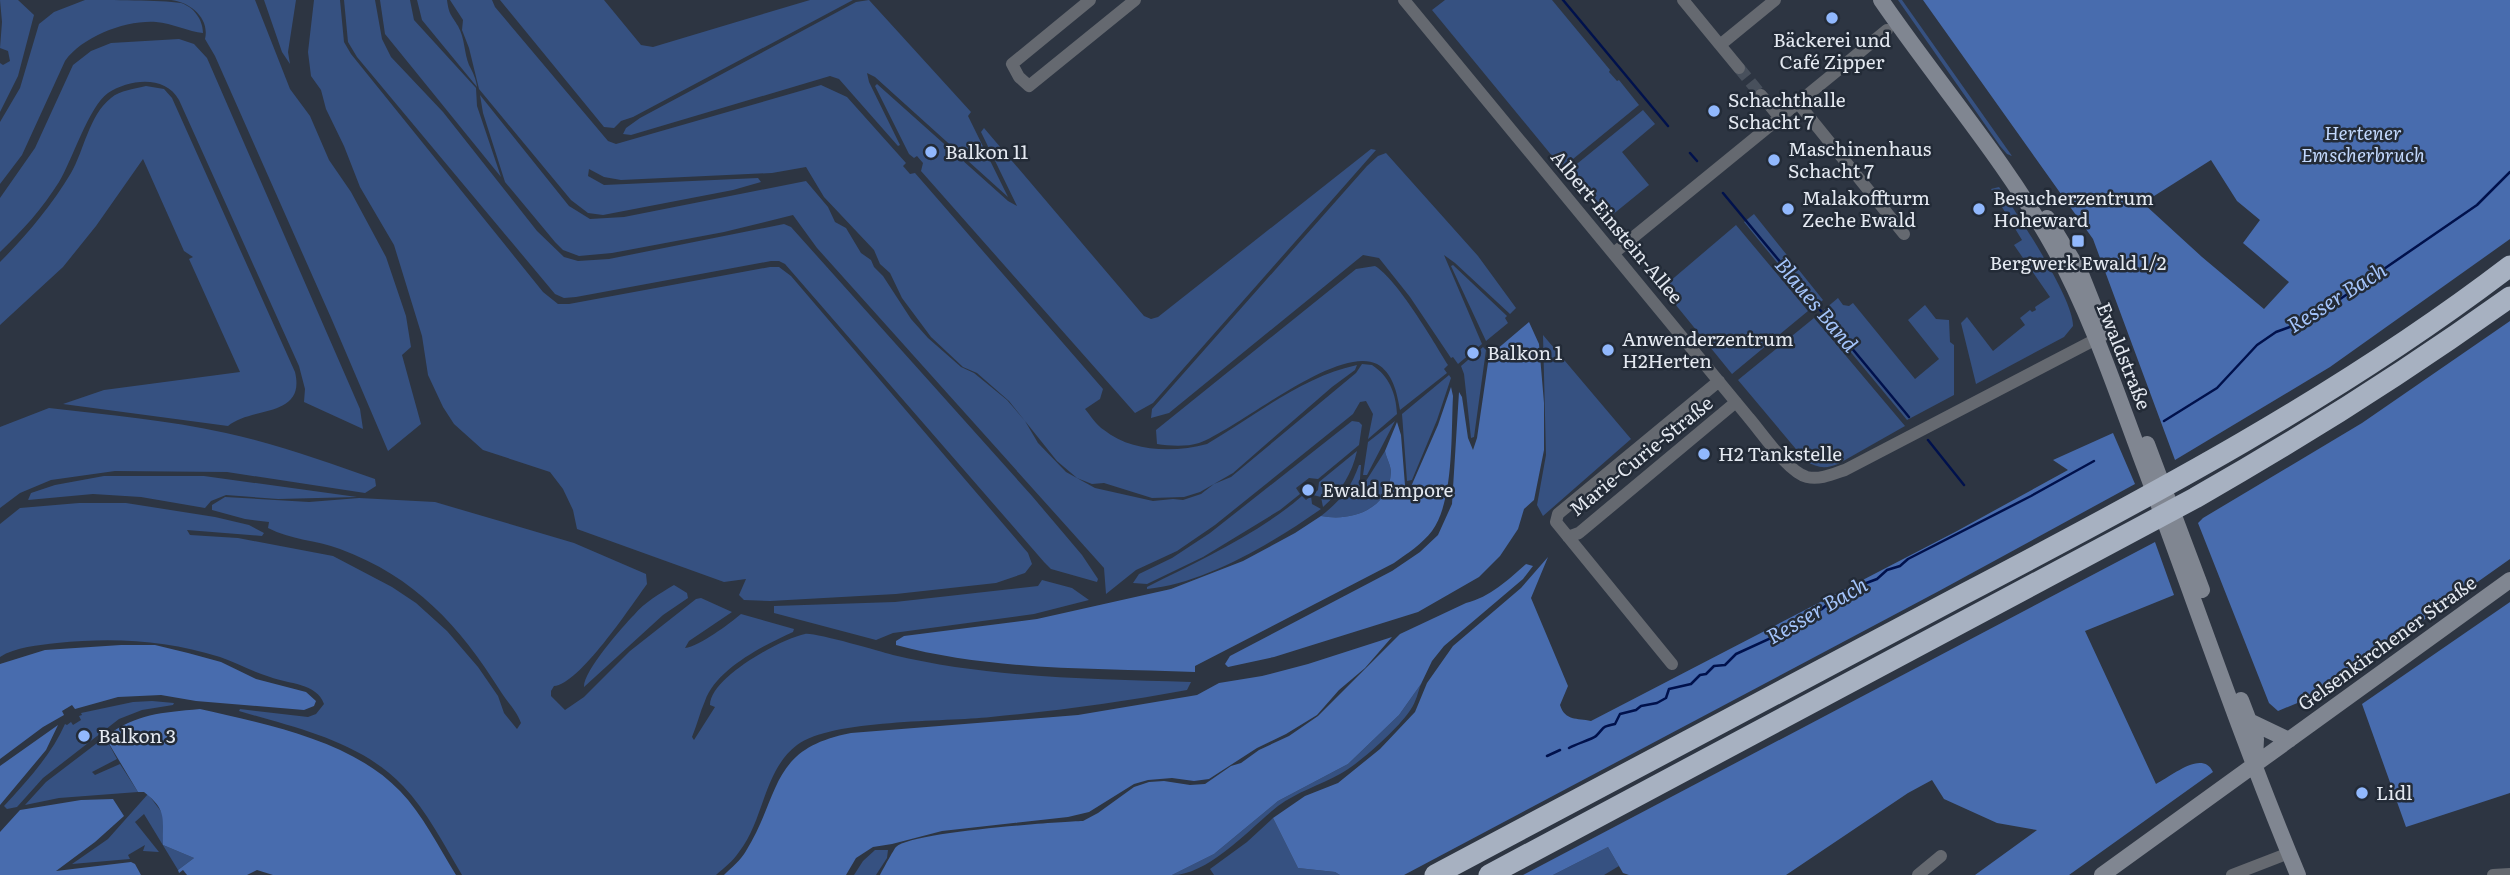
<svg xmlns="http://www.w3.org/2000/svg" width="2510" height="875" font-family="Literata,serif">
	<rect width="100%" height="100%" fill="#2d3542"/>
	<path fill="#365181" d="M0,0H18L34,15L18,76L0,112V63L3,65L10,61L8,51L0,48L2,22Z
		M85,0C111,0 159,0 181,3C194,7 203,20 203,33C189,32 172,23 156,22C126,20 83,36 65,61L22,155L0,184V122L20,88L39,24L54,12Z
		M171,0H255L290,89L310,116L329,160L351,192L386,257L406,316L411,347L402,355L421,424L388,451L332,320L215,56L205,39C210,18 190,2 171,0Z
		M264,0H296L288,52L290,64L282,52Z
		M314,0H340L344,42L351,54L543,292L558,304H569L770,267H779L791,276L1028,553L1032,564L1025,573L996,583L896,594L770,601L744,600L739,595L746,579L724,582L577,529L573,510L563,489L550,472L483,450L454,424L443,407L428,375L422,336L394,245L360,187L344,146L326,109L321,90L311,76L308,52Z
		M344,0H375L382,39L391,57L443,112L537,231L564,257L578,261L609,259L784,224L791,227L1032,496L1082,555L1098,579L1097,582L1051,569L1044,562L785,264L779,261H771L576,297L564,298L555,294L357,57L348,42Z
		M380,0H410L414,20L476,88L477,106L501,177L385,34Z
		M417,0H447C449,15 451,14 458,26C465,38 464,53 469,65C473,73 476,78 477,87L422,20Z
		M450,0H492L495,7L608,141L616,144L821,85L847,97L906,163L903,166L910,174L915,173L1103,389L1100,399L1085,409C1091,416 1096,425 1104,430C1131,452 1174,453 1207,444C1255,416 1301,377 1357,365L1355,370L1332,387L1233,473L1200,492L1184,497L1152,498L1104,483L1092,484L1077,478L1057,461L1009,401L977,373L963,367L931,337L902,298L890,273L880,264L874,250L824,197L806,167L772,173L621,180L604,177L589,169L588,176L604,185L758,178L761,182L733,190L603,215L588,213L571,200L479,89L469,48L462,30L463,20Z
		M500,0H604L641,45L653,47L810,0H853L633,117L621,121L614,128L604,127Z
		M869,0L971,112L968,116L1008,197L875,77L867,73L869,82L900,145L898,146L839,79L830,76L631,135L623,134L626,128L640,118L856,2Z
		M1445,0H1552L1610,70L1609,72L1617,81L1619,80L1639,105L1562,168L1432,10Z
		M1898,0H1902L2012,156L2007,154L2000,146Z
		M179,39L194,44L207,58L360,409L363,429L304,402L305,389L299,366L179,100C165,75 130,79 108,93C89,106 72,161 59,182C42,209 23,230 0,252V198L35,148L73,65L91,51L111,43Z
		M877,84L1008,201L1017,206L981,132L984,128L1144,316L1151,319L1158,317L1371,149L1376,150L1153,403L1135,413L921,171L923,163L917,156L914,158L909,154L875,86Z
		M146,86L164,89L172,98L295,372C306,418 252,406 228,426L63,404L104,390L240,372L189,259L193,257L184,251L143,159L96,226L63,267L0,325V262C26,236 52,205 71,173C84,151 89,115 111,98C120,90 135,89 146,86Z
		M480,95L569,206L590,219L624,217L806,181L828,207L835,222L846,228L861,253L871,260L874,267L883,276L911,319L928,338L961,367L974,373L1007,400L1025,421L1038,443L1066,472L1095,488L1153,501L1173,499L1183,500L1201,494L1214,484L1231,477L1356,373L1362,364L1372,365C1389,376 1396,393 1397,414L1368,439L1373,414L1366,401L1360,402L1353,414L1215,525L1177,551L1136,570L1106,594L1104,568L817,248L793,215L724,232L612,253L579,256L563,250L555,242L505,182L483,113Z
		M1643,110L1655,124L1622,152L1649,185L1606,220L1567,172Z
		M1386,153L1478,256L1516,308L1510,314L1455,263L1444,255L1482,344L1458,364L1453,357L1451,358L1410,297L1379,258L1363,255L1169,413L1151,418L1152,409L1367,166L1378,156Z
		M1999,187C2016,212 2074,299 2073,326L2064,337L1976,384L1961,323L1967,317L1993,351L2025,325L2020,318L2030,310L2032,312L2036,310L2035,307L2050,297L2014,245L2022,240L1991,189Z
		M1754,214L1823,300L1814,308L1744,222Z
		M1736,225L1808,311L1732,374L1662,288Z
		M1453,265L1507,316L1505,318L1508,323L1486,341L1451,266Z
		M1375,266C1397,279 1434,342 1448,365L1444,369L1447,373L1400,410C1397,393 1393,373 1377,364C1337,344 1238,429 1199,443C1186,447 1170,446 1157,444L1156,430L1356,269Z
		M1838,298L1843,305L1849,306L1853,303L1915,379L1939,359L1908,320L1925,305L1936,319L1949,320L1950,342L1954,345V395L1907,420L1819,314Z
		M1814,318L1905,426L1838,464C1826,469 1817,468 1806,461L1738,380Z
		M1543,335L1631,439L1543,516L1537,505L1546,455Z
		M1483,347L1486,350L1474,437L1471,438L1464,374L1461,366Z
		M1449,375L1451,378L1437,420L1412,480L1407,481L1402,414Z
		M49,408C108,415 167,420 226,433C277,444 326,462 375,479L376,486L365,493L227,472L115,471L51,480L20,493L0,508V427Z
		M1352,421L1359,422L1362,425L1359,445L1318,479L1309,478L1296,488L1300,494L1280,510L1203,557L1147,584L1133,583L1139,574L1172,558L1210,533Z
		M1395,421L1367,475H1363L1368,442Z
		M1357,451C1352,474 1341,491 1323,507L1321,497L1313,495L1318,490L1319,482Z
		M1385,451C1386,457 1391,466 1391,472C1389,509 1352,522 1321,516C1340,501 1351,488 1359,465H1361L1359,492Z
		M104,476H204L357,497L278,499L226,495L211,501L205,508L141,497L93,494L28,500L31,493L55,485Z
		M1302,496L1306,500L1311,496L1312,504L1321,509C1274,542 1205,584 1147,589V587C1200,560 1257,535 1302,496Z
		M225,497L309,502L359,498L435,502L574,543L646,574L647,584C631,606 579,685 554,686L551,691V696L565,710L584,697L630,651L696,599L701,598L732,612L689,641L685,648C700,646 729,624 741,614L794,629L793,632C764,645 716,669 705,701C700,712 697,725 692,737L694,740L715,707L710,705C710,678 780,639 805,634C814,632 878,651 893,655C990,678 1091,679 1191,682L1187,690C1122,702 1057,711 991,717C945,722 832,719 797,745C763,771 764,821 739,852C733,861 724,868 716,875H462C444,845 427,811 403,786C360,741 296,728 239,711L240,709L308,717L316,714L324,704C317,683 288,684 270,677C253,672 237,663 220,657C166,640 113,637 57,643C39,645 15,647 0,657V524L20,508L79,503H126L215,517L249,525L264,533L262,536L187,530L190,535L238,538L333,556L392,587L416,603L447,631L478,667L498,696L504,713L517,729L521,723C516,710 508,703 501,692C459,625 415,577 340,549C316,540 291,540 268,528L269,522L245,519L212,510V505Z
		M1042,580L1072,588L1089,600L1034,614L893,633L876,640L774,613V606L895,602L1038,586Z
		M674,585L687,593L688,598L663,615L584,687C583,672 622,627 634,615C645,602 659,594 674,585Z
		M1421,684C1418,692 1416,702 1411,709C1400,727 1359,764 1340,774C1320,785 1297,792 1278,806C1250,828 1209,875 1172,875L1214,854L1278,801L1348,764L1399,715Z
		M152,701L174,703L173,705L142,710L119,719L43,778L17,807L7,809L4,806C27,781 52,754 65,724L67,725L71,722L73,725L81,720L79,716L82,715L81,713L133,702Z
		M105,737L117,759L92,772L95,775L120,764L138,792L59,798L25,805L46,782Z
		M148,794L163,814V845L194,858L178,870L144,814L135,822L159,852L143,851L145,845L128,855L130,859L72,864L108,839Z
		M1273,818L1298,868L1335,872L1340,875H1214L1210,869L1247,842Z
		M1608,847L1619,866L1604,875H1553Z
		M875,850H888L887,858L876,875H854L863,861Z"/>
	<path fill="#486cae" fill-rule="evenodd" d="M1923,0H2510V239L2330,367L2175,460L2093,239ZM2211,160L2237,201L2260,220L2243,243L2289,282L2264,309L2202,257L2143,203Z
		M2510,321V559L2319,694L2278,711L2269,703L2198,523L2203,518L2362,423Z
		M1529,322L1539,344L1544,403V450L1534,500L1524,509L1518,529L1500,556L1479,577L1418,612L1274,657L1228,667L1225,664L1230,656L1392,571L1420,552L1438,535L1452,504L1459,392L1462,397L1468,438L1473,450L1477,438L1489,356Z
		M1451,387L1453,396C1451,434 1454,501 1432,531C1422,544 1408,553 1394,563L1195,666V672C1096,668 992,671 896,645V641L904,636L1037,619L1171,589L1243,561L1295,533L1321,516C1352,522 1389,509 1391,472C1391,466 1386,457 1385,451L1397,422L1401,435L1406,498L1438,425Z
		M2113,433L2135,484L1939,591L1404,875H1340L1335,872L1298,868L1273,818L1305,796L1338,783L1380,749L1415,712L1427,683L1453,646L1521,588L1548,557L1531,598L1568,686L1560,705C1565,721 1577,718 1591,721L1957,531L2068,470L2053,460Z
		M2155,542L2174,595L2085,631L2156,784C2171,777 2202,749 2213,772L2069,875H1975L2037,830L1997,823L1944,799L1932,780L1908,793L1786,875H1629L1623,873L1608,847L1553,875H1523Z
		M1526,564L1533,566L1523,579L1444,646L1432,661L1421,684L1399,715L1348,764L1278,801L1214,854L1172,875H880C882,871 894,849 896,847C910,832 1055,822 1083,821L1098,813L1134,787L1149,782L1164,781L1190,785L1205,784L1231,766L1241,763L1259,750L1289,736L1318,716L1400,634L1466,603C1490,597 1508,580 1526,564Z
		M2510,602V793L2406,827L2362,704Z
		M1392,637L1365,668L1339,690L1317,715L1286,734L1257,748L1209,779L1194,781L1172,778L1148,780L1134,784L1089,812L1068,817L942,831L892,844L873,847L856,858L846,875H724C731,868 741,860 746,851C782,792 769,749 851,733L1078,715L1197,695L1219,683L1262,676L1308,664Z
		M121,645H155L188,653L221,662L256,679L306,692L316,701L314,706L304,710L196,701L161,695L118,697L75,709L72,705L62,711L64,715L43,727L0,759V664L45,650Z
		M200,709C266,724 351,740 400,791C423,815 438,846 456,875H273L257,870L247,875H187L183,870L179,873L178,870L194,858L163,845C162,818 168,811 144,792H138L105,737C138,713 160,713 200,709Z
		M58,725L46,750L0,805V766Z
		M113,799L124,816L95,842L56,871L131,862L135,864L141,875H0V832L20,810L81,800Z"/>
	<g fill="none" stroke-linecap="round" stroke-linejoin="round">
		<path stroke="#00114c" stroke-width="2.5" d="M1563,0L1668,126
			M1690,153L1697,161
			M1723,193L1909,417
			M2164,421L2217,388L2257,345L2276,332L2303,322L2330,306L2477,205L2510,172
			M1928,440L1964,485
			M1569,748C1576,744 1593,739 1596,736C1605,727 1601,727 1615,724L1620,714L1636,710L1641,706L1657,703L1666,698L1669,689L1691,684L1700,675L1706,674L1714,666L1725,665L1736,654L1780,634L1808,615L1822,609L1829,603L1837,601L1844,594L1852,593L1861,585L1877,579L1887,570L1900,566L1908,559L2031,496L2094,461
			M1547,756L1560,750"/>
		<path stroke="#48505c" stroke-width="12" stroke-dasharray="12 6" stroke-linecap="butt" d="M1739,68L1761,95"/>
		<path stroke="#656970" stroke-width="12" d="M1090,0L1012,64L1019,77L1029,86L1135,0
			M1404,0L1749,418C1762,433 1788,472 1807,477C1820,480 1833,474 1845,470L2104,335
			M1683,0L1720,45L1775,0
			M1720,45L1739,68
			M1761,95L1780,118
			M1798,103L1904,234
			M1614,253L1887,30
			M1568,537L1579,533L1736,402
			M1672,664L1556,522L1558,514L1719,381
			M1918,875L1941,856
			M2232,875L2289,853
			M2493,875L2510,874"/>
		<path stroke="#808691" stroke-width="16" d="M1881,0C1938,83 2005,160 2054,248C2092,317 2117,394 2145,468C2196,604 2242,741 2298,875
			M2047,218L2081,274L2104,332
			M2147,444L2202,590
			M2241,700L2256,739L2255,759
			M2249,721L2289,740
			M2102,875L2510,580"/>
		<path stroke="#a7b1c1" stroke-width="21" d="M1435,875C1611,782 1786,688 1962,595C2151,496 2340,396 2510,266
			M1489,875L2195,498C2304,436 2408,370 2510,297"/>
	</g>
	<g fill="#91b8fd" stroke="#232b37" stroke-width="2.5">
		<circle cx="1832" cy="18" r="7"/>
		<circle cx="1714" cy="111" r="7"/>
		<circle cx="931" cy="152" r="7"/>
		<circle cx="1774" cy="160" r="7"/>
		<circle cx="1788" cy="209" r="7"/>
		<circle cx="1979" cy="209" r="7"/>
		<rect x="2071" y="234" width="14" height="14" rx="3.5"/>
		<circle cx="1608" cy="350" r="7"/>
		<circle cx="1473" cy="353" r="7"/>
		<circle cx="1704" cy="454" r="7"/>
		<circle cx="1308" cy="490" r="7"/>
		<circle cx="84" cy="736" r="7"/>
		<circle cx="2362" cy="793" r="7"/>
	</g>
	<g text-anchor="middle" stroke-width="5" stroke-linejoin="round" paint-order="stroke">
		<g font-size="19" fill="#e4e9f1" stroke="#232b37" text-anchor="start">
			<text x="1832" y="47" text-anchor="middle">Bäckerei und<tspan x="1832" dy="22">Café Zipper</tspan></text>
			<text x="1728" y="107">Schachthalle<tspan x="1728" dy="22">Schacht 7</tspan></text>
			<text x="1788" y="156">Maschinenhaus<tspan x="1788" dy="22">Schacht 7</tspan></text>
			<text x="945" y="159">Balkon 11</text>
			<text x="1802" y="205">Malakoffturm<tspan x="1802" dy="22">Zeche Ewald</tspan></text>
			<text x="1993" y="205">Besucherzentrum<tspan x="1993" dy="22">Hoheward</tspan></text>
			<text x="2078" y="270" text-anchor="middle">Bergwerk Ewald 1/2</text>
			<text x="1622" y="346">Anwenderzentrum<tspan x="1622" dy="22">H2Herten</tspan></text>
			<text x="1487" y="360">Balkon 1</text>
			<text x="1718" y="461">H2 Tankstelle</text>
			<text x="1322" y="497">Ewald Empore</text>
			<text x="98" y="743">Balkon 3</text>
			<text x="2376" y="800">Lidl</text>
		</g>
		<g font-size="19" font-style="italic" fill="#c2d8fd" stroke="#232b37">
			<text x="2363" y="140">Hertener<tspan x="2363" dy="22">Emscherbruch</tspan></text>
		</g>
		<g font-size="19" fill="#e4e9f1" stroke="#232b37">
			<text transform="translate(1617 227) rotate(50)" y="7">Albert-Einstein-Allee</text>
			<text transform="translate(2124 356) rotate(68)" y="7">Ewaldstraße</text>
			<text transform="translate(1641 456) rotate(-39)" y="7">Marie-Curie-Straße</text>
			<text transform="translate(2387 643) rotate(-36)" y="7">Gelsenkirchener Straße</text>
		</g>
		<g font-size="21" font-style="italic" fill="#a4c4fb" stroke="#232b37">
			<text transform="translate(2337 298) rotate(-32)" y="7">Resser Bach</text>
			<text transform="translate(1816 305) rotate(50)" y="7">Blaues Band</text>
			<text transform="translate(1817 611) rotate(-30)" y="7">Resser Bach</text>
		</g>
	</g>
</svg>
